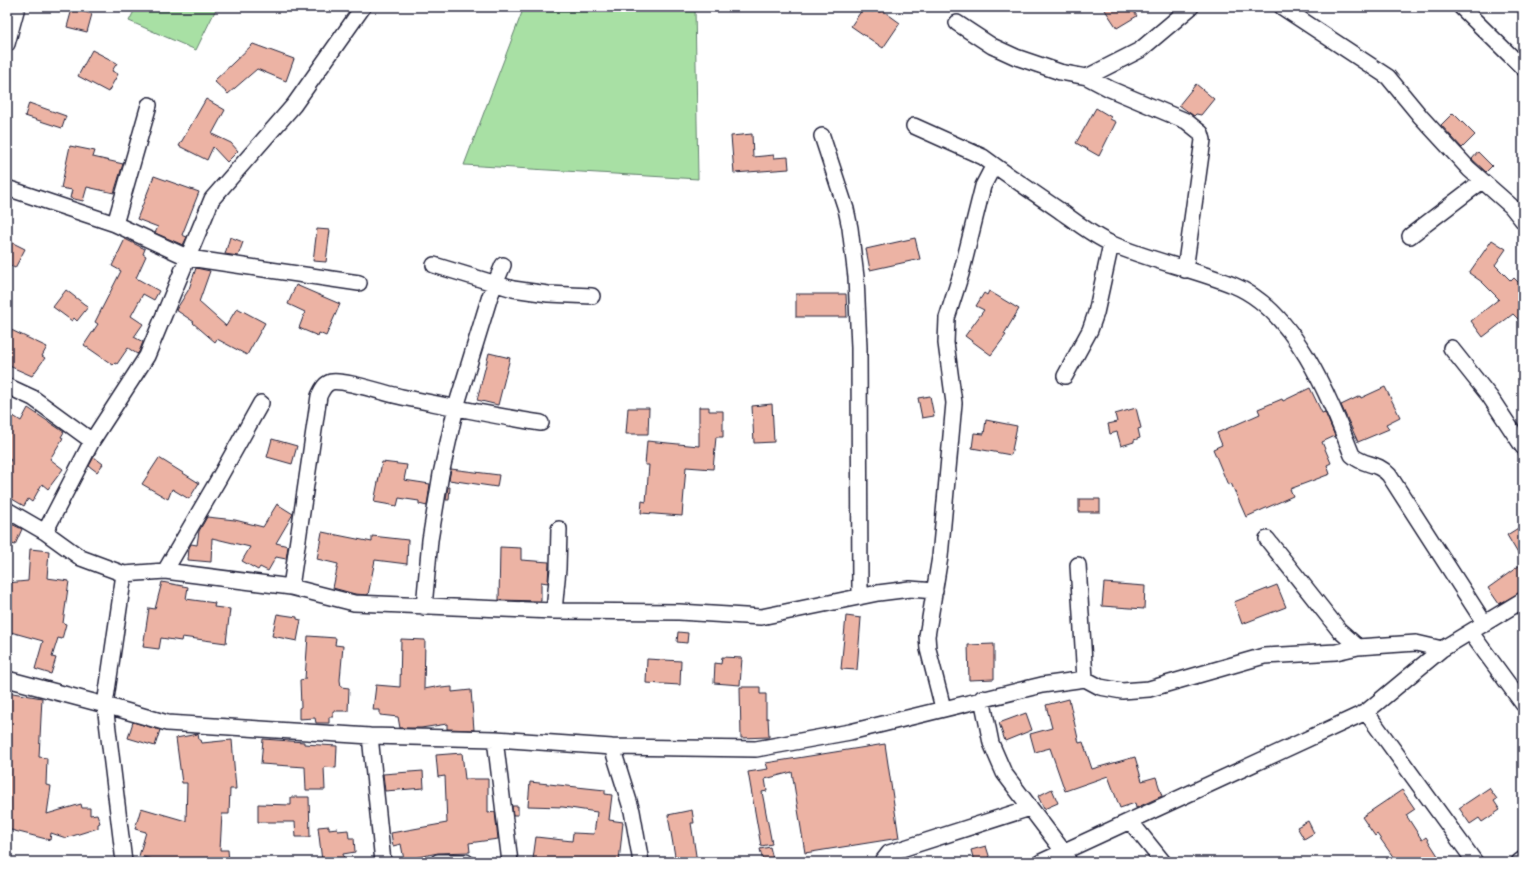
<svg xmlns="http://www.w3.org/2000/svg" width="1530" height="869" font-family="'Architects Daughter',sans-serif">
	<rect width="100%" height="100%" fill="#fff"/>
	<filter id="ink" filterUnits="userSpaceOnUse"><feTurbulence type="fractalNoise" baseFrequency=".025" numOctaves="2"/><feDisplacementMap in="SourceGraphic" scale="8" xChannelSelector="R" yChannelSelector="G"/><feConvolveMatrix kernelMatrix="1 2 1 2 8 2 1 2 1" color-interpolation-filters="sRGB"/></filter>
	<g filter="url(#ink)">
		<path fill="#a8e0a4" stroke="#658170" d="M136,7H217L196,50L129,21Z
			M524,7H695L698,179L464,165Z"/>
		<path fill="#ecb3a4" stroke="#22223b" d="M864,7L873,12L875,9L880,12L882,10L900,23L883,48L851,26Z
			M1103,7H1131L1137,16L1117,28Z
			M72,9L92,14L87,32L67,27Z
			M253,44L294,59L286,81L257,69L228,94L214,81Z
			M92,50L117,63L112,71L118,74L108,92L78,76Z
			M1196,84L1214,99L1201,115L1196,114L1194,116L1179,105Z
			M206,99L225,110L212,134L231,143L238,151L227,162L213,147L207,160L179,146Z
			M29,103L66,116L62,128L25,116Z
			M1096,108L1111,117L1110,119L1116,122L1099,156L1076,143Z
			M1453,113L1475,135L1462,148L1441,125Z
			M752,134L753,157L774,155V158L788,157L789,169L734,173L731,136Z
			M70,146L95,151L93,157L123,164L114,193L87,187L83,201L70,198L72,190L61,188Z
			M1478,152L1492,166L1486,172L1472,159Z
			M154,176L199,192L182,235L187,237L183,245L155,233L158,227L137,219Z
			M317,229L330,230L326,262L313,261Z
			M230,237L243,242L238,256L225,254Z
			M915,238L920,259L870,270L866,249Z
			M125,239L145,249L143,254L146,256L136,278L159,291L154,300L143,294L131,316L143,324L134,337L143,342L139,352L137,354L128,348L117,364L115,363L113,365L84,345L98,324L95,322L121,271L112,266Z
			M7,240L25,249L15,268L7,264Z
			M1492,240L1506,249L1495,265L1511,281L1514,278L1523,287V324L1513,314L1483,337L1471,321L1499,299L1482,282L1469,273Z
			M196,268L210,271L199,302L226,326L237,308L265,323L247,355L217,339L215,342L193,323L194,322L176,310L189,289Z
			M296,285L340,304L326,336L319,333L318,336L299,328L305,312L288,304Z
			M66,290L88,307L77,321L74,318L72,321L53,307Z
			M989,291L1019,309L1004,334L1006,335L991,355L965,336L984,310L976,306L984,293L987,295Z
			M796,294H846L847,317H796Z
			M7,328L47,347L42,356L45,358L32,376L7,365Z
			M489,353L510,358L498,405L477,400Z
			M1385,387L1400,417L1386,424L1389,429L1358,442L1341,405L1360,396L1361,398Z
			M1310,388L1322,413L1325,412L1335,436L1322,442L1331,463L1327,465L1330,474L1290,489L1293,496L1246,517L1231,483L1228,485L1213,449L1222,445L1217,433L1260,414L1258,409L1282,399L1283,401Z
			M930,396L934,416L922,418L918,398Z
			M772,404L774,442L754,443L752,406Z
			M699,407H709V411H723V437H716L713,469L686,467L682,516L641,513L642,501L646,502L649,465H645L647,441L699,446Z
			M28,408L64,432L61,437L63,438L50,459L63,469L48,489L42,484L32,502L28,499L24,506L7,496V465L11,460L7,457V412L21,421Z
			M628,408H649L648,434H626Z
			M1136,408L1141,428L1138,429L1140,438L1134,440V442L1121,446L1117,432L1110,434L1108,424L1117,422L1115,414Z
			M986,420L1017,426L1011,455L972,448L974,433L984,434Z
			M272,439L297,446L292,464L267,457Z
			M94,457L103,464L97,472L89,466Z
			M159,458L199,483L189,499L172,489L168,499L142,484Z
			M382,462L407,465L404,480L430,484L427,506L419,504V501L399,498L397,506L374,502Z
			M451,469L499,475L497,487L449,480Z
			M448,487H450L449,500H446Z
			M1079,499H1100V512H1079Z
			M277,504L293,514L276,543L288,546L286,559L276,557L268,571L260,567L258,570L242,561L250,547L212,538L211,562L188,560L189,548L191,544L197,545L199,531L207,517L235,520L263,527Z
			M7,522L22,529L15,545L7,542Z
			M1523,525V562L1507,535Z
			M322,532L372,542V536L408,540L407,564L375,560L368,595L355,594L333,588L338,564L317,559Z
			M500,547L521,548V560L549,562L548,583L541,582V601L499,600Z
			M30,549L49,551L47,578L69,581L63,623L66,624L62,639L58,638L52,657L56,658L51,674L35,669L43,641L7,631L12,608H7V583L28,581Z
			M1523,563V591L1499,604L1488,588Z
			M162,582L188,587L186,599L215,603L214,607L230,609L226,643L182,637L181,641L161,638L159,649L143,647L149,608L155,609Z
			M1104,583L1145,586L1144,609L1102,606Z
			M1277,585L1286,607L1242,624L1234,602Z
			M277,614L297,617V619L301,620L297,641L272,636Z
			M846,616L861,618L857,670L841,669Z
			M678,632L688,633L687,643L677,642Z
			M308,636L336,638L335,645L343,646L340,680L341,687L349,688L348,711H333V717H329V723H316L315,718L299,719V708L301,707L300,680L305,679Z
			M401,639L425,640L424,689L441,686V688L452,687V692L471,690L474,730L447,729V724L421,728H400L398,717L380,715V710H373L376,685L400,687Z
			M994,644V679L969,680L968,645Z
			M722,657L742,658L740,685L714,683L715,663L721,664Z
			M647,659L681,661L680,685L646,683Z
			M740,687H760V694H766V718H768L769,737L741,738Z
			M7,692L42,698L39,757L47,758L46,785L51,786L47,814L81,804L82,808H90V815L97,814L100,823L98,824V828L66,838L51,833L50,840L7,829Z
			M1069,699L1079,743L1083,742L1092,769L1135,757L1142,781L1156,777L1162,796L1136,808L1135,803L1120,808L1108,776L1065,791L1050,748L1035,752L1030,734L1052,728L1046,705Z
			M1026,713L1032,730L1005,741L999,723Z
			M133,722L160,730L155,746L128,738Z
			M198,734L199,740H201L202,743L232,740L236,789H230L229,814H222L220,850H228L229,862H162L139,856L146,832L135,829L141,808L186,821L187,783H182L176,738Z
			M263,739L304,742V744L337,746L336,768L324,767L325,790H306L305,767L261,764Z
			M885,744L899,838L805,853L792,772L765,779L767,791L762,792L772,844L761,846L748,772L768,769L766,763Z
			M462,753L465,779H488V813L495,812L498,839L469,843L470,852L438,853L404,860L401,844L393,846L391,833L447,823L445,776L438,777L436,755Z
			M423,771L424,788L385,791L383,774Z
			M530,782L605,790V794L612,795L609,820L623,822L619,862H563L533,859L536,837L572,841L573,833L594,834L597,812L563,807L528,806Z
			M1489,788L1497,799L1494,801L1500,810L1482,822L1479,818L1470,824L1459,808Z
			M1052,789L1058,803L1044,809L1038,796Z
			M1402,790L1415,809L1406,815L1422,840L1426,837L1442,862H1399L1396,857L1394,858L1377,834L1375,836L1362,817Z
			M291,797H309L310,837H296L295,822H258V804L291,805Z
			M512,806H518V815H513Z
			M692,810L694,823H691L697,862H676L668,815Z
			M1308,821L1314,833L1304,839L1297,827Z
			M329,826V829L337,828L338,831L348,830L349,838H354L355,852L343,854L344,858L322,861L318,827Z
			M986,846L991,862H981L980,859L974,861L971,850Z
			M770,847L773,859L763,861L760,849Z"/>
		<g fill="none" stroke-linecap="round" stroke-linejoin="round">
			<defs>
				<path id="minor" d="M1282,7L1388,77L1421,117L1469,169L1511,206L1523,221
					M1461,7L1523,68
					M957,23L992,46L1016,57L1060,72L1087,77L1140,50L1191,7
					M7,44L17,7
					M1087,77L1110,89L1186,121L1201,133L1203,140L1185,270
					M914,126L983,157L994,165
					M822,136L846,209L850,228L856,277L859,348L860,597
					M7,188L115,224L189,258L359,283
					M115,224L149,105
					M1410,236L1482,181
					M434,265L513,289L548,294L592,296
					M1451,348L1490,397L1523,447
					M1065,376L1090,330L1096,313L1111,244
					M7,386L33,398L92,441
					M7,510L45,532L81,558L124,574L165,571L291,587L354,603L554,611L679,612L761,617L878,593L910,589L935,591
					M45,532L92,441L147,356L212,199L294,105L363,7
					M1267,539L1339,630L1358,647
					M1078,565L1085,679
					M165,571L218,480L261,403
					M124,574L105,705L124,862
					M291,587L319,396C322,390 324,384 331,382C343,379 387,394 402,397C448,406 494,416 541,423
					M424,607L430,540L441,474L456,407L490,296L503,265
					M554,611L558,569L559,529
					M1471,633L1523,704
					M7,679L105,705L167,723L370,736L495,739L612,747L756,749L850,732L1042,685L1085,679L1100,687L1122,691L1149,689L1264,656L1336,652L1358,647L1416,643L1442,649
					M982,698L991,743L1004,773L1063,851L1069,862
					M943,708L928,649L927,636L940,557L954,403L946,343L947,318L961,274L983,186L994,165C1015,180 1037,195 1059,210C1076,222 1093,236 1112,244C1151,261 1194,269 1233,285C1295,310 1329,397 1352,455C1365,467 1376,461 1389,475L1485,624
					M1366,712L1475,862
					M370,736L383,862
					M495,739L510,862
					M612,747L632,811L641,862
					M1130,821L1163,862
					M438,862H466
					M882,862L889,853L1030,808
					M1041,862L1366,712L1442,649L1523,600
					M1519,862L1523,859"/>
			</defs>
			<use href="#minor" stroke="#22223b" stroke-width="18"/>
			<use href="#minor" stroke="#fff" stroke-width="15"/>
		</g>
	</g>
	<rect width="1530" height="869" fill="none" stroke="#fff" stroke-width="24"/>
	<rect x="12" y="12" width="1506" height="845" fill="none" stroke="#22223b" stroke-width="1.5" filter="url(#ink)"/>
</svg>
